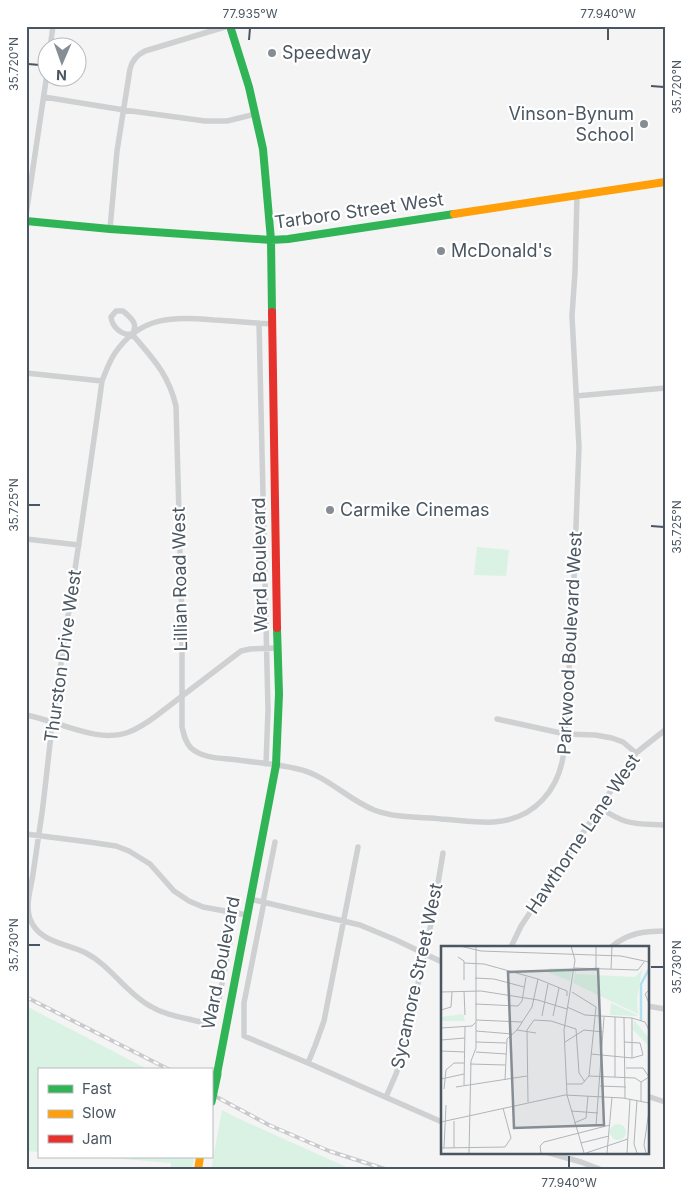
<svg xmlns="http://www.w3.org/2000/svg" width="691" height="1196" font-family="Inter,sans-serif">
	<rect width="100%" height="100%" fill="#f4f4f4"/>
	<path fill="#d9f2e3" d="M477,547L509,550L506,576L474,575Z
		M26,1006L149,1070H39V1152L26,1151Z
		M222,1110L235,1117L353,1170H211Z
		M100,1157H194L192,1170H171V1163Z"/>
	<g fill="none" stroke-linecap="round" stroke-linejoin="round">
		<path stroke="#ced0d2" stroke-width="5.5" d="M50,48L53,26
			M44,97L124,110L205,121H227L256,114
			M26,215L48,67
			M110,229L117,151L130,69C132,60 137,55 145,51L228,26
			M116,311H123C131,318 139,324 132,334C122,336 112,327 111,317Z
			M259,323L268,710L266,764
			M132,334C153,359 168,373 176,406L182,623V727C184,735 185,742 191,748C203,759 223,758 238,760C258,763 278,764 298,769C326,775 347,799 374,810C395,818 419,817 441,819C459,820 477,823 494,822C535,819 560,789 564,750L573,605L579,447L572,316L575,272L577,196
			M26,373L102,381
			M576,396L665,388
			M26,539L79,545
			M26,715C59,721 97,744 129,732C139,728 148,722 156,716L241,651L250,649L278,648
			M497,719L565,734L595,735L612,738L623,742L636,753
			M600,808C608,813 616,818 625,821C637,825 652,824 665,825
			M26,834L89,842L116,846L129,851L150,864L174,891L189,901L203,907L247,915
			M250,899L360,925L396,940L442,962
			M263,902L275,842
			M264,902L244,1003V1036L308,1063L442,1122
			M511,947L521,926L533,908L636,753L665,730
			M611,947C628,933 644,931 665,931
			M647,1006L665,1009
			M217,1009L230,942
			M208,1024C189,1018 168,1017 150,1006C126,993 111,966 86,953C67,943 39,943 30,919C25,905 31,888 33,874C36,854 39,833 42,813C46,782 49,750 53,719C69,606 87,494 102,381C106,371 109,362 115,353C141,315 174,317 214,320C233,321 253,323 272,324
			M308,1063L315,1046L324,1021L358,847
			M647,1096L665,1102
			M386,1097L396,1074L403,1053L432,919L443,853
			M546,1152L581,1162L602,1170"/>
		<path stroke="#30b455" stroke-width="8" d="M230,26L249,87L263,149L271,240L272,312
			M26,221L110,229L271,240L288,239L454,214
			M217,1074L276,765L279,694L277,628"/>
		<path stroke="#ff9f0a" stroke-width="8" d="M454,214L665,182
			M198,1170L200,1157"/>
		<path stroke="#e5322d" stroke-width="8" d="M272,312L277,628"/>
		<defs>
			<path id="rail" d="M26,997L170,1070
				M211,1094L269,1125L329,1151L388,1170"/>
		</defs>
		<use href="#rail" stroke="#c9cacc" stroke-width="4"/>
		<use href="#rail" stroke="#fff" stroke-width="2" stroke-dasharray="5.5" stroke-linecap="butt"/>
		<path stroke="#30b455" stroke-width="9" d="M211,1102L217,1074"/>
	</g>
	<path fill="none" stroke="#4a5661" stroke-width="2" d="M249,40L250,28M608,40V28M28,64L40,65M651,86L664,87M28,505H40M651,526L664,527M28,945H40M651,967H664M569,1168V1156"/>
	<g fill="#868d94" stroke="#fff" stroke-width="2">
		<circle cx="272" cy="53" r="5"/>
		<circle cx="644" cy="124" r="5"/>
		<circle cx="441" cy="251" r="5"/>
		<circle cx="330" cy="510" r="5"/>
	</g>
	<g text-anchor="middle" stroke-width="4.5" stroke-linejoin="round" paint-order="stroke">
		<g font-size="18" fill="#4a5661" stroke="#fff" text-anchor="start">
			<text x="282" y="59">Speedway</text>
			<text x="634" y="120" text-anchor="end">Vinson-Bynum<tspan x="634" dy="21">School</tspan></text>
			<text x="451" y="257">McDonald's</text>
			<text x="340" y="516">Carmike Cinemas</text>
		</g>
		<g font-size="18" fill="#4a5661" stroke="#fff">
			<text transform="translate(359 211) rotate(-8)" y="6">Tarboro Street West</text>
			<text transform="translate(260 565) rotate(-91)" y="6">Ward Boulevard</text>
			<text transform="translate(180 579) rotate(-91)" y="6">Lillian Road West</text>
			<text transform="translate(570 643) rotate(-87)" y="6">Parkwood Boulevard West</text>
			<text transform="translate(63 656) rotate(-82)" y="6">Thurston Drive West</text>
			<text transform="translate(583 834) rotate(-56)" y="6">Hawthorne Lane West</text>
			<text transform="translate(221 963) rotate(-79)" y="6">Ward Boulevard</text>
			<text transform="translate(417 976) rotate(-78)" y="6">Sycamore Street West</text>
		</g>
	</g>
	<g transform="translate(441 946)">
		<rect width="208" height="208" fill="#f4f4f4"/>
		<path d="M108,22H131L129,35L106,26ZM135,22V28L194,31L201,24L196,53L197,68L132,37ZM170,57L196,69V70L169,69ZM22,68L24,75H0V71ZM193,74L207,91V99L192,84ZM169 186a8 8 0 1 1 16 0a8 8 0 1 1-16 0Z" fill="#d9f2e3"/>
		<path fill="none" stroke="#aee2f0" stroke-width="2.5" d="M200,75V38L208,23"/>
		<path fill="none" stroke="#b0b5b9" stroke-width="1" d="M19,0L40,5L180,10L208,16M130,0L134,14L123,84L126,149L143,207M17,11L23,15V34M23,17L43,18L97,33L126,45V50M133,22L197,24L203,16M155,23V0M170,23L171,0M34,32L53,33L83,41M208,44L204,48L208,57M23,45L24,69M0,46L40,45L97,54L126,63M34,58L77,60L81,55L85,31M126,61L144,69L191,72L204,76L208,84M0,64L10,61L11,46M101,70L107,38M112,70L118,42M174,71V131M183,72L184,152M35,74L81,76M0,82L31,80L35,76M76,84L95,87M35,85L71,88M0,94L24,92M35,96L65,97M124,96L143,84L162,86M0,105L24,106M35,106L65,108M150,108L191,112L202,109L199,97L183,96M191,112V72M29,118L64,119M185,122H202L208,131M148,130L194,132L200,136L208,131M0,133L23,128M64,134L66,93L76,84L91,61L97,33M200,136V155M126,138H141L148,130L155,61L131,46M23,139L24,81M159,140L185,141M15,141L86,130M3,143L5,124L13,117H23M87,156L86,84L93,74L110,75L135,83L138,127L144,136M130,165L157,167M0,176L124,149L182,152L208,157M133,177L145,172L147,150M155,180L163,71M140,197L168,190M0,202L64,201L70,192L62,162M3,202L5,159M13,202V175M28,207L30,115L35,102V0M100,207L99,200L103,196L169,179M145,207L187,193M166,207L171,151M186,207L189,153M196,207L193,198L196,154M205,207L203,199L208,165"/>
		<path fill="#868d94" fill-opacity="0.15" stroke="#868d94" stroke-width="2.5" d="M157,23L163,179L73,182L67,26Z"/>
		<rect width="208" height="208" fill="none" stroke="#4a5661" stroke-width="2.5"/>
	</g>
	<rect width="691" height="1196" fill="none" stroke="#ffffff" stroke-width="55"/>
	<rect x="38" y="1068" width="175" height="90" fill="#ffffff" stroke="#b7bbc0"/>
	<rect x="48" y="1085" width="25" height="8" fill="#30b455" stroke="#b7bbc0"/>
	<text x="82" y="1094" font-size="15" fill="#4a5661">Fast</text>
	<rect x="48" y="1110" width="25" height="8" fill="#ff9f0a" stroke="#b7bbc0"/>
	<text x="82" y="1118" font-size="15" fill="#4a5661">Slow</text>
	<rect x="48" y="1135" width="25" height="8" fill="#e5322d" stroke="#b7bbc0"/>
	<text x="82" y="1144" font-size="15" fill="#4a5661">Jam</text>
	<g transform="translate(62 62) rotate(182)"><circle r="24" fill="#ffffff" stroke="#b7bbc0"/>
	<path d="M0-4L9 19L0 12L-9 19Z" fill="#868d94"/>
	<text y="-8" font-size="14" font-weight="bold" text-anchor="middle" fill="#4a5661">N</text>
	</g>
	<rect x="28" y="28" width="636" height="1140" fill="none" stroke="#4a5661" stroke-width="2"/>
	<g font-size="12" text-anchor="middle" fill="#4a5661">
		<text x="250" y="18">77.935°W</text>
		<text x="608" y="18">77.940°W</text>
		<text transform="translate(14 64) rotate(-90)" y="4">35.720°N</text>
		<text transform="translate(677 87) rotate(-90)" y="4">35.720°N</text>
		<text transform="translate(14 505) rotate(-90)" y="4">35.725°N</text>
		<text transform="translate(677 527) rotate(-90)" y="4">35.725°N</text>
		<text transform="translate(14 945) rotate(-90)" y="4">35.730°N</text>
		<text transform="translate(677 967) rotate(-90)" y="4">35.730°N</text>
		<text x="569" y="1187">77.940°W</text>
	</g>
</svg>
